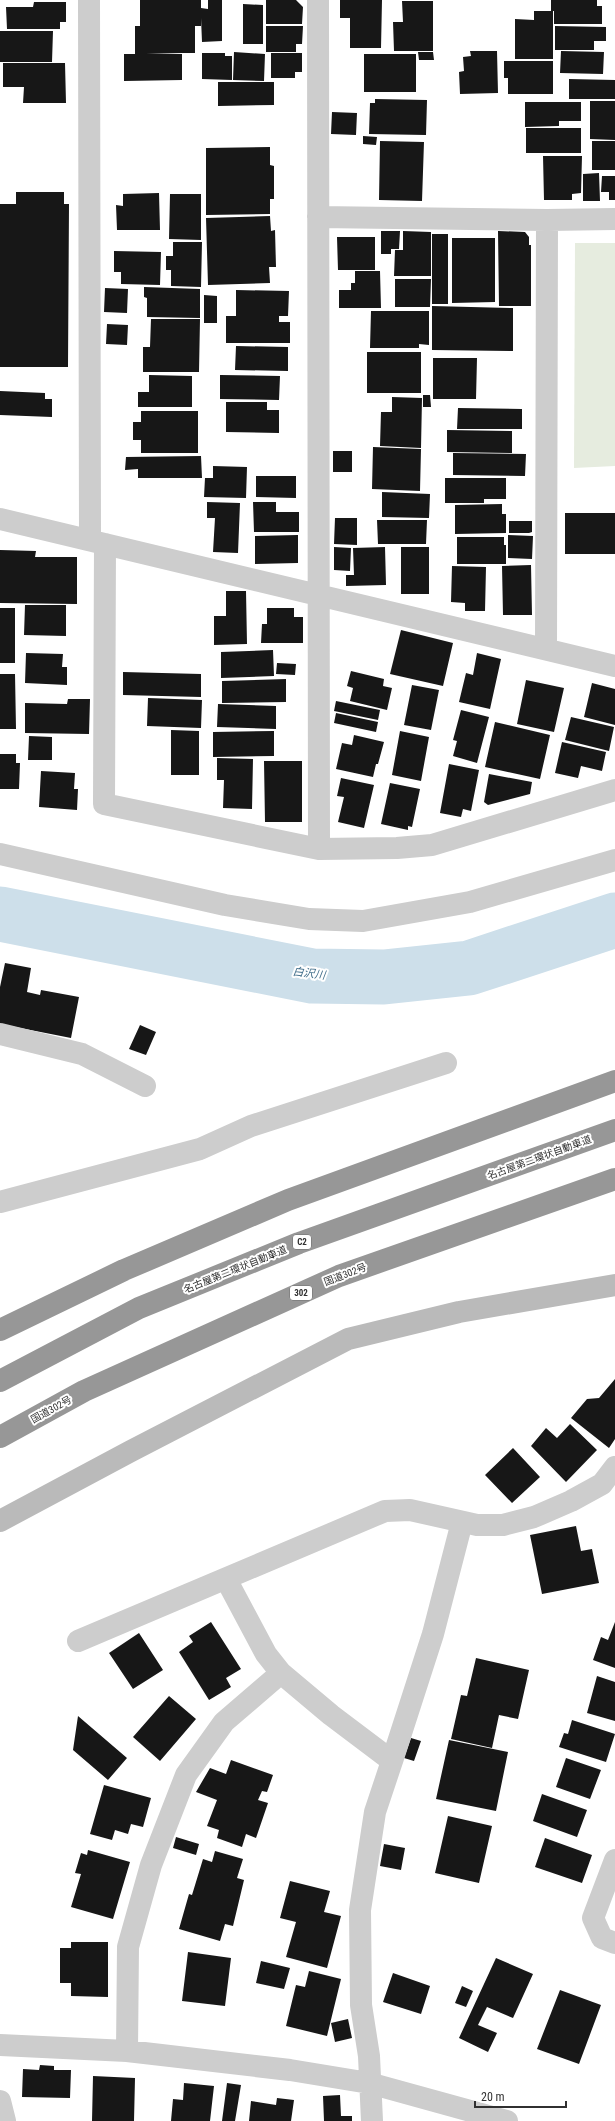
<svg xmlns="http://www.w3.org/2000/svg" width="615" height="2121" font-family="'Roboto Condensed','Noto Sans JP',sans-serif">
	<rect width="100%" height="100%" fill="#fff"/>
	<path fill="#e6ecdf" d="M575,243H615V466L574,468Z"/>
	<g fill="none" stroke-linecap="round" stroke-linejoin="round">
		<path stroke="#cddfea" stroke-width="55" d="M0,914L312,976L384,977L469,968L615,920"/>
	</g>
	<path fill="#171717" d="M140,0H201V8L208,9V0H222V41L202,42L201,18V26H195V53H146L182,54V80L124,81V54H135V26H145H140Z
		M266,0H296L303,7L302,24H266Z
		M340,0H382L381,48H350V18H340Z
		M551,0H597V6H602V24H554V11H551Z
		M402,1H433V51H394L393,22H403Z
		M34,2H66V22H60V29H7L6,7H33Z
		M243,4L263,5V44H243Z
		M534,11H553V59H515V19L534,20Z
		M266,26H303L302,44H296V52H266Z
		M555,26L606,27V41H594V50H555Z
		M0,31H53L52,62H0Z
		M470,51H497L498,93L460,94L459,72L464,71L463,57L471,56Z
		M561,51L604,52L603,74L560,73Z
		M234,52L265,54L264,81L233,80Z
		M418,52H433L434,60H419Z
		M202,53H225V56H232V80L202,79Z
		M271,53H302V72H295V78H271Z
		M364,54H416V92H364Z
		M504,61H553V94H508V78H504Z
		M3,63H65L66,103H23L24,87H3Z
		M569,79L615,80V99H569Z
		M218,82H274V105L218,106Z
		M375,99L427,100L426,135L369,134L370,103H375Z
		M590,101H615V140L590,139Z
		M525,102H581V121H559V126L525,127Z
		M332,112L357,113L356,135L331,134Z
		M526,128H581V153H526Z
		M363,136L377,137L376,145L363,144Z
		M380,141L424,142L422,201L379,200Z
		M592,141H615V170H592Z
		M270,147V165L274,166V199H270V214L206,215V148Z
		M543,156H582L581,193L572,194V200H544Z
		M599,173L600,201H583V174Z
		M602,176H615V200H609V192H601Z
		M16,192H64V204H69L68,367H0V204H16Z
		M159,193L160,230H117L116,205L123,206V194Z
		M170,194H201V240L169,239Z
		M270,216L271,231L275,230L276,267H269L270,283L208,285L206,218Z
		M381,231H400L399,249H391V254H381Z
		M403,231L431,232V276H394L395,250H403Z
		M498,231L525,232L529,237V245H531V306H499Z
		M432,234H448V304H432Z
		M337,237H375V270H338Z
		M452,238H495V302L452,303Z
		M173,242H202L201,287L171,286V270H166V256H173Z
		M114,251L161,252L160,285L121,284V272H114Z
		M355,271H380L381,308H339V290H351V283H355Z
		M395,279H431L430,307H395Z
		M144,287L200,289V318L147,317V298L144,297Z
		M105,288L128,289L127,313L104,312Z
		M236,290L289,291L288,316H279V322H290V343H226V316H236Z
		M204,295L217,296V323H204Z
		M432,306L513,308V351L432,350Z
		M371,311H429V345L419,344V348H370Z
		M151,319H200L199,372H143V347H150Z
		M107,324L128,325L127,345L106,344Z
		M236,346L288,347V371L235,370Z
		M367,352H421V393H367Z
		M433,358H477L476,399H433Z
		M149,375L192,376V407H138V392H149Z
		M220,375L280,376L279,400L220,399Z
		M0,391L45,393V399H52V417L0,415Z
		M423,395H430L431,407H423Z
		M392,397L422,398L421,448L380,446L381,412H392Z
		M226,402H267V410H279V433L226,432Z
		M458,408L522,409V429H457Z
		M141,411H198V453H141V440H133V422H141Z
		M447,430L512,431V453L447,452Z
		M373,447L421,449L420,491L372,489Z
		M333,451H352V472H333Z
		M453,453L526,454L525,476L453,475Z
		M201,456L202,478H138V469L125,470L126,457Z
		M213,466L247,467L246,498L204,497L205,478H213Z
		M256,476H296V498L256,497Z
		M445,478H506V499H484V503H445Z
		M382,492L430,494L429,518L382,517Z
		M207,502L240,503L238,553L213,552L215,518H207Z
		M253,502H276V512H299V532H254Z
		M502,504V514H506V533L455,534V505Z
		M565,513H615V554H565Z
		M335,518H357V545L334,544Z
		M377,520H427L426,544H378Z
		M509,521H532V532L529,533H509Z
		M298,535V563L255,564V536Z
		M508,535L533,536L532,559L508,558Z
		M457,537H504V545H506V564H457Z
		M334,547L351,548L350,571L334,570Z
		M385,547L386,585L346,586V575H354L353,548Z
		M401,547H429V594H401Z
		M0,550L36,551L35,557H77V604L0,603Z
		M531,565L532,615H503L502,566Z
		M452,566L486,567L485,611H465V603L451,602Z
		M226,591H246L247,644L214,645V616H226Z
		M25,605H66V636L24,635Z
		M0,608H15V663H0Z
		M267,608H294V617H303V643H261L262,624H267Z
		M401,630L453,643L443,686L390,674Z
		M273,650L274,676L221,678V652Z
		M26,653L63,654L62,667H67V685L25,683Z
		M477,653L501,659L490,709L459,702L466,673L473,675Z
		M277,663L296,664L295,675L276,674Z
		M351,671L384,679L383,686L392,688L387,710L350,701L353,688L347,686Z
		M123,672L201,674V697L123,695Z
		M0,674H15L16,729H0Z
		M286,679V702L222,703V681Z
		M526,680L564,688L554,732L517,724Z
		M592,683L615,689V725L584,717Z
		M412,685L439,690L431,730L404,725Z
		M148,698L202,700L201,728L147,726Z
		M68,699H90L89,734L25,733V703L67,704Z
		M336,701L380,710L378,720L334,711Z
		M218,704L276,706V729L217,727Z
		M461,710L489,717L477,763L453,756L457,741L453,740Z
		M336,713L378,722L376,732L334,723Z
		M571,717L614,727L609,751L565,740Z
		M495,722L550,735L540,779L485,767Z
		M171,730L199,731V775H171Z
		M274,731V756L213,757V732Z
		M400,731L429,737L421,781L392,775Z
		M354,735L384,742L378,764H376L373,777L336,769L342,743L352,745Z
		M29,736L52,737V760H28Z
		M562,742L606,752L602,771L581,766L578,778L555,773Z
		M0,754H16V763H20L19,789H0Z
		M217,758L253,759L252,809L223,808L224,780H217Z
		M264,761H302V822H265Z
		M449,764L479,770L471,811L463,809L461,817L440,813Z
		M41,771L75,773L74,789H78L77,810L39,807Z
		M489,774L532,782L530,794L488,805L484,802Z
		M341,778L374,785L364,828L338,822L344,797L337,796Z
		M390,783L420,789L412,827L408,826V830L381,824Z
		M5,963L31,968L27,992L40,995L41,990L79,997L71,1038L0,1024V987Z
		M140,1025L156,1032L146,1055L129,1049Z
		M615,1379V1439L609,1448L571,1418L587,1399L599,1398Z
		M570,1424L597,1450L566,1482L531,1446L546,1428L557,1438Z
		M513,1448L540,1477L512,1503L485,1475Z
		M576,1526L581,1551L592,1549L599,1583L542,1594L530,1535Z
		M211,1622L241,1669L226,1678L231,1687L209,1700L179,1652L193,1642L189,1636Z
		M615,1622V1668L593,1660L601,1637L608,1640Z
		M139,1633L163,1670L133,1689L109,1653Z
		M476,1658L529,1670L518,1719L499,1715L492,1748L451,1739L461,1695L467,1696Z
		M597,1676L615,1682V1721L587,1713Z
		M169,1696L196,1719L160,1761L133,1737Z
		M78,1716L127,1758L108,1780L73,1750Z
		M572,1720L615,1734L606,1762L559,1747L564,1733L568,1734Z
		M411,1738L421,1741L414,1761L404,1758Z
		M449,1740L508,1752L496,1811L436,1799Z
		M566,1758L601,1770L590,1799L556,1787Z
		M231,1760L273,1775L267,1792L262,1791L258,1800L268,1803L256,1838L246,1834L242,1847L217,1838L219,1830L207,1826L217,1800L196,1792L210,1768L226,1774Z
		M104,1785L151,1798L143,1827L131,1824L128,1834L115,1830L112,1840L90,1834Z
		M542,1794L587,1810L577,1837L533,1821Z
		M448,1816L492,1826L479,1883L435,1873Z
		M176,1837L199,1844L196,1855L173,1848Z
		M545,1838L592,1855L582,1883L535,1867Z
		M384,1844L405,1848L401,1870L380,1866Z
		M88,1850L130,1862L113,1919L71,1907L81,1874L75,1873L81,1853L87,1855Z
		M215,1851L243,1859L237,1878L244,1880L233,1926L225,1924L220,1941L179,1929L189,1894L192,1895L203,1859L212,1862Z
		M290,1881L330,1891L324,1912L341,1916L327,1968L286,1957L296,1922L280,1918Z
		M71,1942H108V1997L71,1996V1983H60V1948H71Z
		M188,1952L231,1958L225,2006L182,2001Z
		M496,1958L533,1974L513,2018L487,2007L478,2025L497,2033L488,2052L459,2038Z
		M261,1961L290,1968L284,1989L256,1983Z
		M309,1971L341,1979L327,2036L286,2026L296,1985L305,1987Z
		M393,1973L430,1986L421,2014L383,2002Z
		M462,1986L473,1991L466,2007L455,2003Z
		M560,1990L601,2005L579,2064L537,2049Z
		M348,2019L352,2038L335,2042L331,2023Z
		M40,2065L54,2066V2070H71L70,2098L22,2097L23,2069L39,2070Z
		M93,2076L135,2078L134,2121H92Z
		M184,2083L214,2086L210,2121H171L173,2099L183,2100Z
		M227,2083L241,2085L235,2121H222Z
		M340,2095L341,2116H352V2121H324L323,2096Z
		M277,2098L294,2100L291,2121H249L251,2101L276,2105Z"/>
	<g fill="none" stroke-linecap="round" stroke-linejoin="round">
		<path stroke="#cdcdcd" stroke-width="22" d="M89,0L90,540
			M318,0L319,849
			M318,217L547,220L615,219
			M0,519L615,666
			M105,544L104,804L319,849L397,848L432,845L615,790
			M546,648L547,220
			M0,854L225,905L309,919L363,921L470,902L615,860
			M0,1034L82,1054L145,1086
			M0,1202L200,1149L251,1126L446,1063
			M226,1579L266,1654L281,1673
			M78,1641L385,1511L410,1510L477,1525H503L534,1517L571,1501L602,1484L615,1467
			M392,1761L433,1634L462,1522
			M615,1860L593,1918L602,1938L615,1943
			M0,2045L127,2051L290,2070L369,2083L507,2121
			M127,2051L128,1947L151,1865L186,1775L224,1722L281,1673L331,1715L392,1761L375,1812L360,1910L361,2005L369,2056L372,2121
			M0,2101L5,2121"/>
		<path stroke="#bababa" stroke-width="22" d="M0,1521L131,1451L348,1339L459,1312L615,1285"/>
		<path stroke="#979797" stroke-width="22" d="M0,1330L124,1270L288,1200L615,1081
			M0,1381L139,1308L299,1243L615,1130
			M0,1437L84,1391L339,1276L615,1179"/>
	</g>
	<g text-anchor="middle" stroke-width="4" stroke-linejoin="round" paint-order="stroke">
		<g fill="#fff" stroke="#6e6e6e" stroke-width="1">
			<rect x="293" y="1235" width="18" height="14" rx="3"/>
			<rect x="290" y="1286" width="22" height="14" rx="3"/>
		</g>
		<g font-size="9" font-weight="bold" fill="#303030">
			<text x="302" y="1245">C2</text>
			<text x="301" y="1296">302</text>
		</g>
		<g font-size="10" fill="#303030" stroke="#fff">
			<text transform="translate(539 1157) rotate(-20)" y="4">名古屋第二環状自動車道</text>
			<text transform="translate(235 1269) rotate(-22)" y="4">名古屋第二環状自動車道</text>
			<text transform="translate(345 1274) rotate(-21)" y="4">国道302号</text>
			<text transform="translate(51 1409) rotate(-29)" y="4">国道302号</text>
		</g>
		<g font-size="11" font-style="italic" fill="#44708c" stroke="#fff">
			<text transform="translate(309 973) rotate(7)" y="4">白沢川</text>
		</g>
	</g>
	<path d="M475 2101v6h91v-6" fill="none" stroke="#303030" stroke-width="2"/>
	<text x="481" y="2101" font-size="12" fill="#303030" stroke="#ffffff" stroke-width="3" paint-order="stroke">20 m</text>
</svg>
